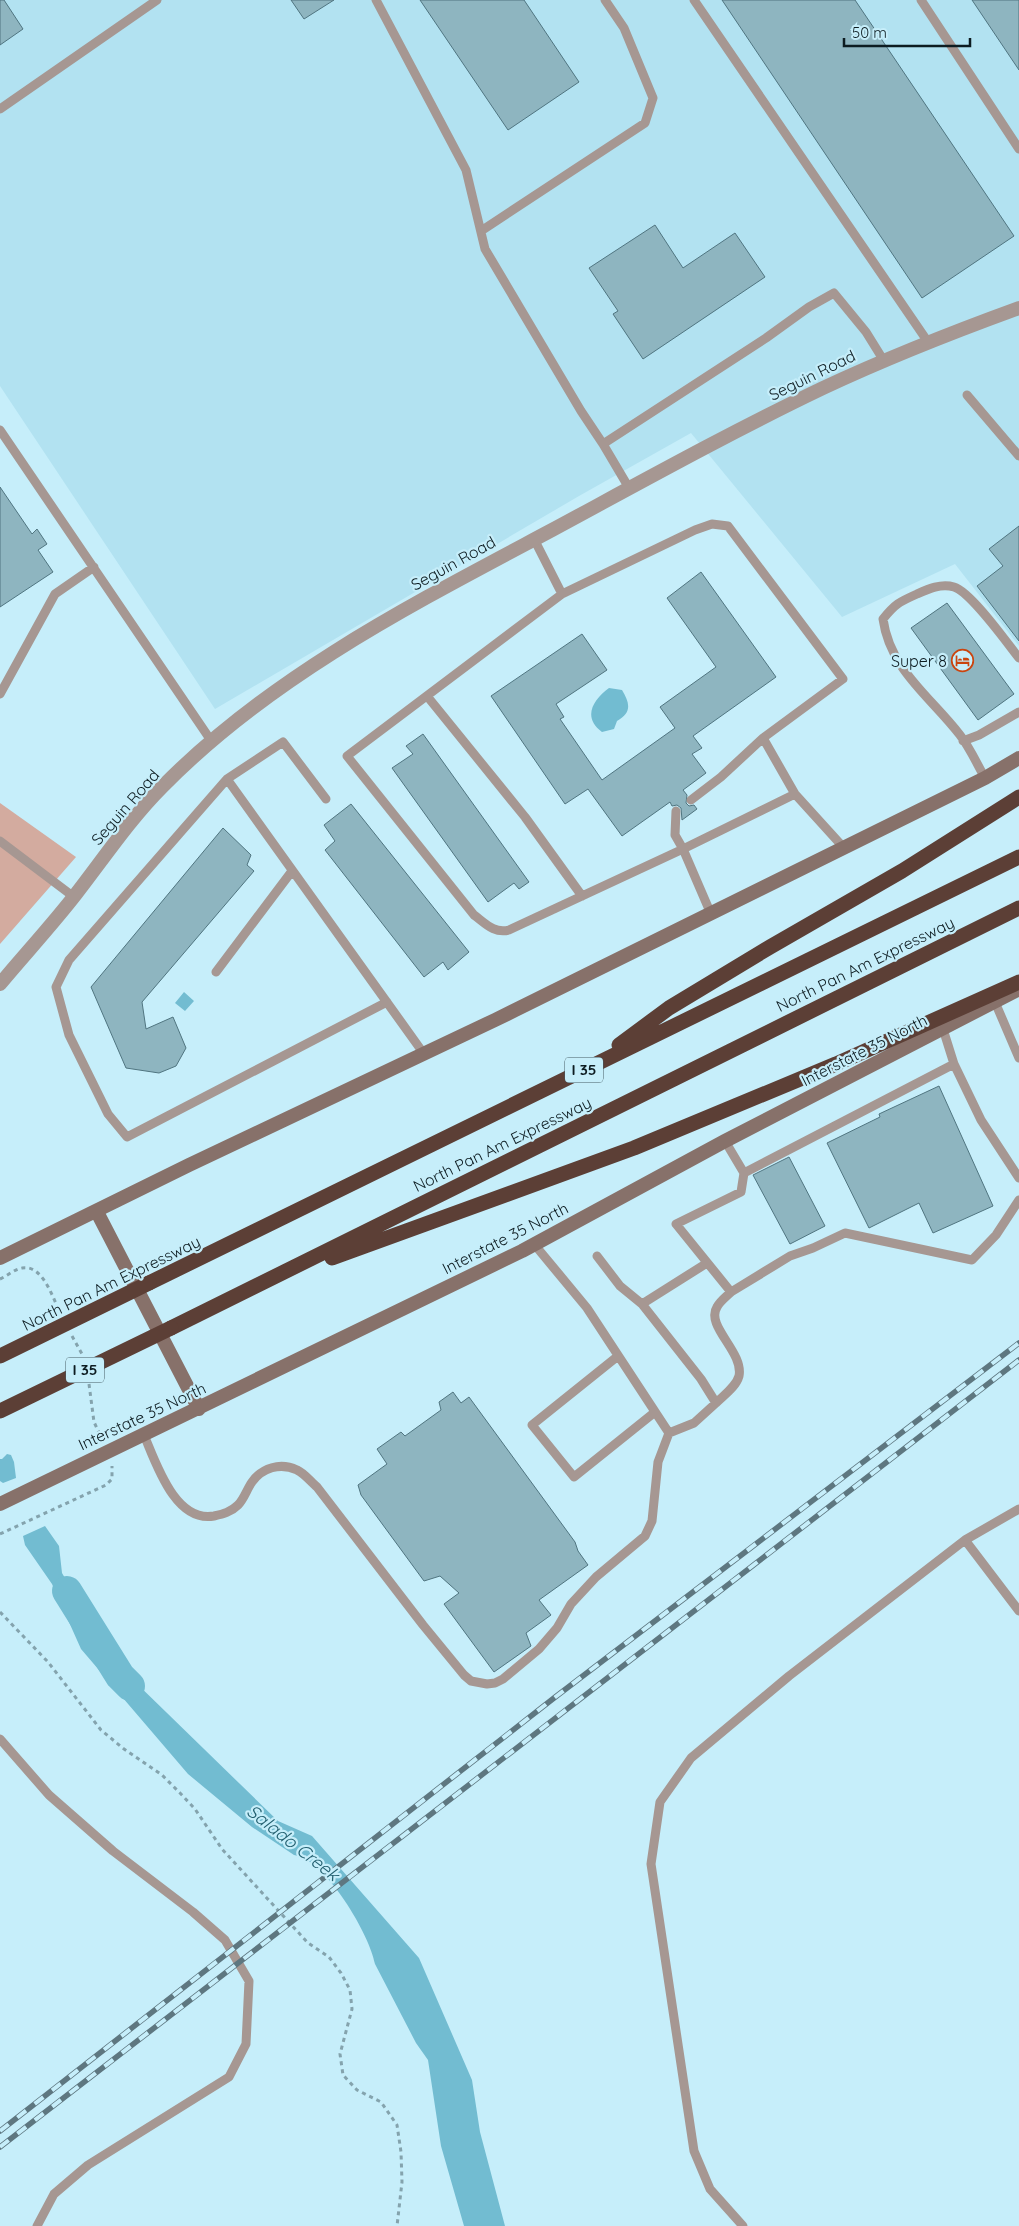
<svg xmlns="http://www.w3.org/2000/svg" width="1019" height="2226" font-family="Quicksand,sans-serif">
	<rect width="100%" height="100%" fill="#c6eefa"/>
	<path fill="#b2e2f1" d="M0,0H1019V646L955,564L842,617L691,433L579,496L215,709L0,386Z"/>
	<path fill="#d3ab9f" d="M0,803L76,857L0,944Z"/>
	<path fill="#72bcd1" d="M609,688L622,690C630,703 632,713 617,721L614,729L602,732C582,717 593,700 609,688Z
		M184,992L194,1001L185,1011L175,1003Z
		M7,1454L11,1455L14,1462L16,1478L3,1483L0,1481V1459H2Z
		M45,1526L59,1546L62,1573L86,1614L92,1640L278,1821L312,1836L419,1958L472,2080L480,2132L505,2226H464L441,2146L428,2060L416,2043L375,1964C370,1935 326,1860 294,1855L252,1827L188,1774L81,1649L52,1584L25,1545L23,1536Z"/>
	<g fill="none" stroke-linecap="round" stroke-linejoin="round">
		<path stroke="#72bcd1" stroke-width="30" d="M67,1591L120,1676L130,1686"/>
	</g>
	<path fill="#8eb5c0" stroke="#507580" d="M0,0H4L23,29L0,45Z
		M291,0H334L304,19Z
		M420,0H524L579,82L508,130Z
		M722,0H855L1014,236L922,298Z
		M972,0H1019V70Z
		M655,225L683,268L735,233L765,277L643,359L613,314L618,311L589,268Z
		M0,487L32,534L37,529L47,544L38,550L53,572L0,607Z
		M1019,526V641L977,586L1003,566L989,549Z
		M701,572L776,677L693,736L702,748L692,754L706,773L683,790L687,795L686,803L689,806L694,805L697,809L682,820L681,808L677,805L672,806L670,802L622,836L588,789L565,804L491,696L582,634L607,670L556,704L564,717L560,719L602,780L675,728L660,707L716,667L667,598Z
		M947,603L1014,694L978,720L911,628Z
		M423,734L529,882L519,889L514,883L488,902L392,768L413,754L406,746Z
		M351,804L469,952L448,970L443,962L424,977L325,850L335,841L324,825Z
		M223,828L251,855L247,865L254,871L142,1002L146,1029L173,1017L186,1048L176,1066L159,1073L126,1068L91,987Z
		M939,1086L993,1206L933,1233L919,1203L869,1228L827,1143L880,1117L879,1114Z
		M789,1157L825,1226L790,1244L753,1175Z
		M453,1392L461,1403L469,1397L575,1542L578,1551L588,1565L539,1600L551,1615L526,1633L531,1646L494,1672L444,1604L459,1593L440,1576L424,1581L361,1495L358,1485L387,1464L377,1449L401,1432L405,1436L441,1410L439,1402Z"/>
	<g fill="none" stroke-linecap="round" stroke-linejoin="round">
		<path stroke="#84a3ad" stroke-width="3" stroke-dasharray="4 4" stroke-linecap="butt" d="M0,1279C7,1276 15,1269 22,1268C42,1264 52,1296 59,1310
			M72,1336L82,1354
			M89,1384L94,1422L102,1439
			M0,1534L106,1485L112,1479V1466
			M0,1612L48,1662L101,1730L124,1749L162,1775L180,1793L195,1809L222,1849L308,1943L329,1957L341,1973L350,1990L352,2009L340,2054L343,2075L357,2090L381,2102L397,2125L401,2152L402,2182L397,2226"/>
		<path stroke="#a69792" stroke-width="9" d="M376,0L466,170L485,249L581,411L603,444L766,338L809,307L834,293L866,332L884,361
			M694,0L928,342
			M921,0L1019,149
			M0,109L157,0
			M481,231L645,123L653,98L624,28L605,0
			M967,395L1019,456
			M0,430L212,742
			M603,444L629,488
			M534,539L562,594L695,530L712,524L728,526L843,679L763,738L795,794
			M562,594L347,756L474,915C485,923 494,934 509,930L683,849L711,914
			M0,694L55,594L94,567
			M427,696L525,817L582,896
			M963,741L979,735L1019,712
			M985,778C977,764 970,748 960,735C931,697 890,670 883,619C895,604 899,602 917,594C928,589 941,583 954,587C971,592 1007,643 1019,658
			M227,779L424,1054
			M326,799L283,742L227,779L69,960L56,987L69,1035L108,1114L127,1137L387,1002
			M691,800L721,777L763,738
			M676,811L675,835L683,849L795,794L844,848
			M0,841L74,897
			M216,972L292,871
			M995,1002L1019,1058
			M943,1029L954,1064
			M725,1141L744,1173
			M1019,1178L981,1120L954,1064L744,1173L741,1192L676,1224L731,1292L790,1256L813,1248L845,1233L972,1260L996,1235L1019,1200
			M597,1256L620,1286L642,1304
			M618,1356L532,1425L574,1477L655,1412
			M716,1403C724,1395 736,1387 739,1376C744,1352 705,1326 717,1307C720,1301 726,1297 731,1292
			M669,1433L694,1423L716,1403L701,1379L642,1304L707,1263
			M144,1435C156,1463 175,1523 214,1516C223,1514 231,1512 238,1505C244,1499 247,1489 252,1482C262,1468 280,1462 297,1470C304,1473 311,1482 317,1487L423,1625L464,1675L471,1681L487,1684L495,1683L503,1679L539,1649L557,1628L571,1604L596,1577L645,1536L652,1521L658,1462L669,1433L587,1308L534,1244
			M965,1540L1019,1611
			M0,1739L49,1795L113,1851L193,1912L225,1940L249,1981L246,2044L229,2077L88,2165L54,2194L37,2226
			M743,2226L710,2189L694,2151L651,1864L660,1802L691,1758L789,1676L965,1540L1019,1509"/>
		<path stroke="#a69792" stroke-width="14" d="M0,984C25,954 52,925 76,894C104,858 130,819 162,787C272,675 415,603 552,530C641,482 731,432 823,388C887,358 953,332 1019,308"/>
		<path stroke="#87716a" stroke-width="14" d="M97,1212L199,1409
			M0,1258L189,1165L495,1020L985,778L1019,758
			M0,1504L522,1251L725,1141L1019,989"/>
		<path stroke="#5c3f36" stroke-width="15" d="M619,1045L669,1008L770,947L902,871L1019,797
			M332,1258L634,1148L836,1064L1019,982
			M149,1283L1019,857
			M171,1328L1019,908"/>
		<defs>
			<path id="rail" d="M0,2131L554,1698L1019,1343
				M0,2147L1019,1360"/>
		</defs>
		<use href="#rail" stroke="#5e7780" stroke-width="5.5"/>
		<use href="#rail" stroke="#c6eefa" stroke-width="4" stroke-dasharray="11" stroke-linecap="butt"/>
		<path stroke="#5c3f36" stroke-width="15" d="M0,1356L149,1283
			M0,1411L171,1328"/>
	</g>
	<defs>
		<symbol id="hotel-ring" viewBox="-11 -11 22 22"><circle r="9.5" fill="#c6eefa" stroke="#cb440e" stroke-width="1.5"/><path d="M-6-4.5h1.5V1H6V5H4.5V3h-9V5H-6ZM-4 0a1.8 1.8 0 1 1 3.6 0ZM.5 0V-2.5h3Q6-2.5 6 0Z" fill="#cb440e"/></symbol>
	</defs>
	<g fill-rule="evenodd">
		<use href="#hotel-ring" x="950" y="648" width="25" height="25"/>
	</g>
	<g text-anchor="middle" stroke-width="4.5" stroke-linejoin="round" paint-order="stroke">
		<g fill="#c6eefa" stroke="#445b62" stroke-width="1">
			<rect x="565" y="1057.5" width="38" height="25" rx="4"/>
			<rect x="66" y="1357.5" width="38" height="25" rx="4"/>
		</g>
		<g font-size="15" font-weight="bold" fill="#0d1c21">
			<text x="584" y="1075">I 35</text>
			<text x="85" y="1375">I 35</text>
		</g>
		<g font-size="16" fill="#0d1c21" stroke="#c6eefa">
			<text transform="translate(812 375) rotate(-26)" y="6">Seguin Road</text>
			<text transform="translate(453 563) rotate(-29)" y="6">Seguin Road</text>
			<text transform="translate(125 807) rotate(-49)" y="6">Seguin Road</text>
			<text transform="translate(865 964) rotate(-26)" y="6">North Pan Am Expressway</text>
			<text transform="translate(864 1050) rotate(-27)" y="6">Interstate 35 North</text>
			<text transform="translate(502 1144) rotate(-26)" y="6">North Pan Am Expressway</text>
			<text transform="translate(505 1238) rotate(-27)" y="6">Interstate 35 North</text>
			<text transform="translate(111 1283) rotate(-26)" y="6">North Pan Am Expressway</text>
			<text transform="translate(142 1416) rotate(-25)" y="6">Interstate 35 North</text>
		</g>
		<g font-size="16" fill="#0d1c21" stroke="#c6eefa" text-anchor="end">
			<text x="947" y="667">Super 8</text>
		</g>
		<g font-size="18" font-style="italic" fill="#246070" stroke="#c6eefa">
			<text transform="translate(293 1843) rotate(38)" y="6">Salado Creek</text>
		</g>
	</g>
	<path d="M844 38v8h126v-8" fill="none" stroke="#0d1c21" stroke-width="2.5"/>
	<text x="852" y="38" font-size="15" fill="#0d1c21" stroke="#c6eefa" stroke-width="4" paint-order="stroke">50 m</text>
</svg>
